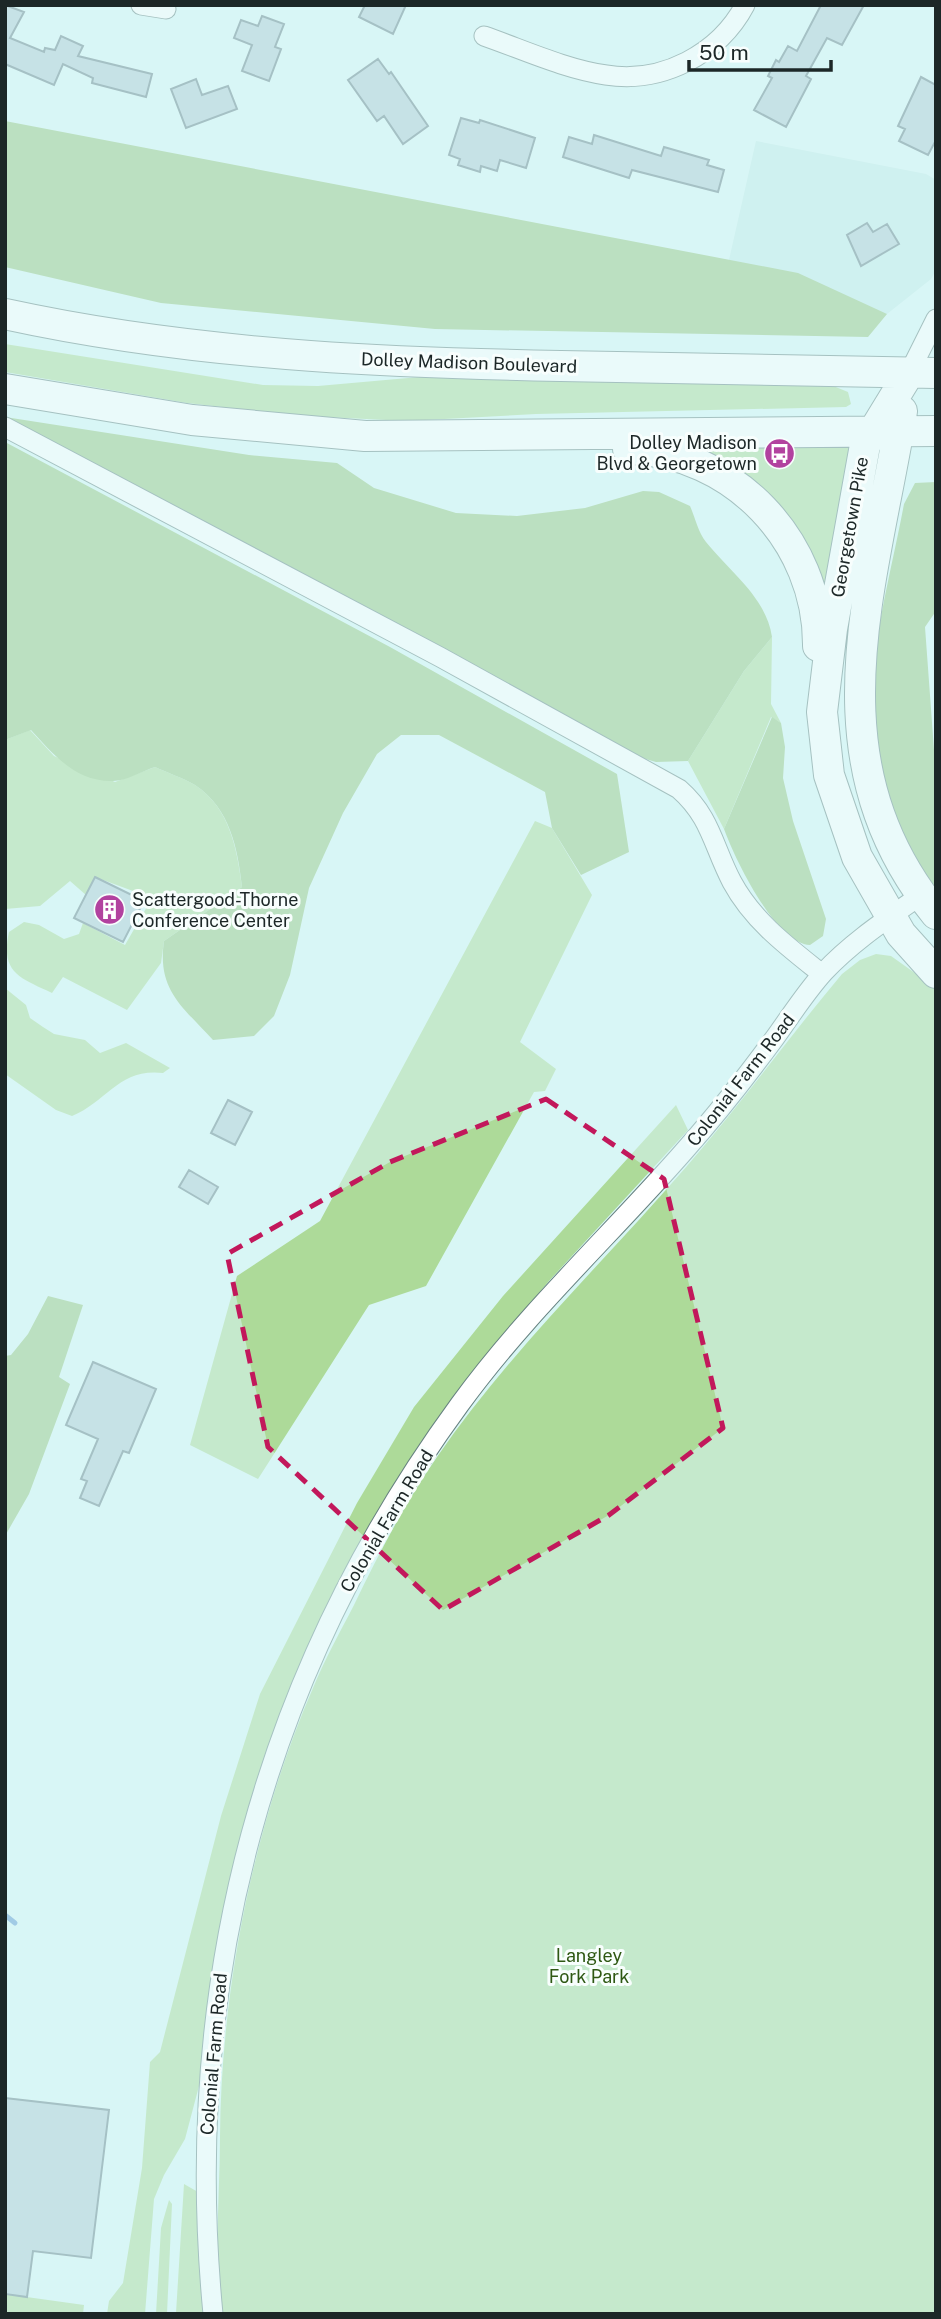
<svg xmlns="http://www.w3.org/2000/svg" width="941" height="2319" font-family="'Public Sans',sans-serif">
	<rect width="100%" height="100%" fill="#d8f6f5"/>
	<path fill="#c3eae8" d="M756,141L926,174L936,180V270L931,279L887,314L724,282Z"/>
	<path fill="#adda99" d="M5,344L263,385L318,386L442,375L821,381L848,392L851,404L846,407L536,414L407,421L304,416L187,403L5,372Z
		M861,441L825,631L738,472L701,449Z
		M772,637L771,704L781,723L771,717L724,829L688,761L744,671Z
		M30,730L54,756L115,782L155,767C168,773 183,778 195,785C230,808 237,849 242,887L164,941L161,963L127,1010L63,977L52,993C20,978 0,973 9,932L24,922L39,925L64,939L79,934L83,923L125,945L152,898L95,877L86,895L70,881L40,906L5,909V740Z
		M535,821L552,828L592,895L520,1042L556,1069L545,1091L534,1092L426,1286L369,1305L258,1479L190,1445L237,1276L320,1221Z
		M876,954L891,956L936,988V2314H223C213,2257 220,2195 220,2137C221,1988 254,1824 313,1688C325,1659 340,1632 354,1605C378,1555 405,1503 437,1457C510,1351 603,1263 687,1166C741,1104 789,1037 842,974L860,960Z
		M5,988L26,1005L30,1018L43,1027L54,1034L85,1040L100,1053L126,1043L170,1068L163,1073C119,1068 108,1101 72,1116L56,1110L5,1074Z
		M676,1105L688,1130L549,1281L463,1384L395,1484L332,1597L281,1711L242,1836L215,1953L199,2086L185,2139L164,2175L154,2199L145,2314H107L109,2301L123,2283L142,2168L150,2062L160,2052L221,1816L260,1694L357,1503L414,1407L503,1296Z
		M184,2184L198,2192L203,2314L176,2313Z
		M169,2200L172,2204L167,2314H156L161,2228Z
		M5,2294L84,2305L83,2314H5Z"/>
	<path fill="#97c581" d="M5,121L798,273L887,314L868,337L435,329L161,303L5,267Z
		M5,417L249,455L337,463L374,488L456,513L517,516L585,508L643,491L659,492L690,506C695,517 698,532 706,542C730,572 766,597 772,637L744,671L688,761L656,762L642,758Z
		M5,442L390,647L617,774L629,852L581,875L552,828L545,792L439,735H401L377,754L343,813L309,888L290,975L274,1016L254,1036L213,1040C182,1006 157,990 164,941L242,887C238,849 230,808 195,785C183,778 168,773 155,767C142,771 126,781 113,781C76,782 54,755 31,730L5,740Z
		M936,482V611L925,627L936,777V897C915,864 891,827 880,789C855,697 887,595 904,504L915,483Z
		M772,717L781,723L785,747L783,778L793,821L826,919L823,936L810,945C775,943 735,859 724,829Z
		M48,1296L83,1305L59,1377L70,1384L29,1494L5,1536V1356L11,1355L28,1334Z"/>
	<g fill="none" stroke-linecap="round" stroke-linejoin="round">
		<path stroke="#5d97d1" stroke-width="5" d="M5,1915L15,1923"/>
	</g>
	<path fill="#afcad3" stroke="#678089" stroke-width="2" d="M5,5L24,12L10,38L44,52L45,48L55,50L61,36L83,46L78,56L152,74L146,97L92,83L93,78L63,64L54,85L5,64Z
		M365,5H406L393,34L359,17Z
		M821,5H864L842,45L827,38L806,76L811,79L786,127L754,110L772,78L768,76L776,60L779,62L788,46L797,51Z
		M262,16L284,24L275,47L281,49L269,81L242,71L252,45L234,38L241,20L258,26Z
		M378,59L389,74L391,72L428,126L403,144L384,116L377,121L348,80Z
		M921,77L936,85V140L928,155L899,141L905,129L898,126Z
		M196,79L202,95L228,86L237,109L186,128L171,89Z
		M461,118L479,123L480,120L535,138L526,168L500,160L497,171L481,166L480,172L458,165L460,159L449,155Z
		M594,135L661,156L664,147L709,160L707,165L724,170L718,192L632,170L629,178L563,157L569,137L592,144Z
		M867,223L873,232L887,224L899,244L861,266L847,235Z
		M95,877L144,901L123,942L74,918Z
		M228,1100L252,1112L235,1145L211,1133Z
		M189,1170L218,1187L208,1204L179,1187Z
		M93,1362L156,1389L129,1453L123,1451L99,1506L80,1498L87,1481L81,1479L98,1439L66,1425Z
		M5,2098L109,2110L91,2258L33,2251L27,2297L5,2294Z"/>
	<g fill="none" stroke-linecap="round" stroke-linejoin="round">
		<defs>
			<path id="minor" d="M141,5L166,9
				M484,36C524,50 565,69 606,75C662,84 719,54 745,5
				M909,373L936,319
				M5,427L440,657L679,789C711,817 713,846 732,882C753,921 788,947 822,974
				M213,2314C181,1983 263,1673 460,1404C527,1312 611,1235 686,1149C717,1114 746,1077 774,1039C790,1017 805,993 824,972C852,942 887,919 921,895"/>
			<path id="primary" d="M5,314C207,358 412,364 617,367C724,369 830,371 936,373
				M909,373L865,445L832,629L822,712L829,775L857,857L901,934L936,973
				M5,389L192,420L365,436L936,431
				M902,411C873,589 809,757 936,914
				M628,449C733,451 819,541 818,646"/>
		</defs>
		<use href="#minor" stroke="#678281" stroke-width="21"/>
		<use href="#primary" stroke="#678281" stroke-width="32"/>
		<use href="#minor" stroke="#fff" stroke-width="19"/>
		<use href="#primary" stroke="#fff" stroke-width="30"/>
	</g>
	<path d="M0 0H941V2319H0ZM546,1099L664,1179L723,1428L609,1515L443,1610L268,1447L227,1254L390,1162Z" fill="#d8f6f5" fill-opacity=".55" fill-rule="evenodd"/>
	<path fill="none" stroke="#c2185b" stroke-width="5" stroke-dasharray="14 9" stroke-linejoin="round" d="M546,1099L664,1179L723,1428L609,1515L443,1610L268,1447L227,1254L390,1162Z"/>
	<defs>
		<symbol id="bus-disc" viewBox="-11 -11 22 22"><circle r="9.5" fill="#b2429f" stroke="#f8fefd"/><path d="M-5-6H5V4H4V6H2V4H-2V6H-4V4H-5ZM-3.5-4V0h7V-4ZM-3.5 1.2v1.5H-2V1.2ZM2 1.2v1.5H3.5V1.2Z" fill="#fff"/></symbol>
		<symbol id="building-disc" viewBox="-11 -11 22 22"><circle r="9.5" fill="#b2429f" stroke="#f8fefd"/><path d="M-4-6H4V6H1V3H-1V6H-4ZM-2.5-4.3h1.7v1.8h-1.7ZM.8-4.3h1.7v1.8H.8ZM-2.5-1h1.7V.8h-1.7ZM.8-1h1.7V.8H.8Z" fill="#fff"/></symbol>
	</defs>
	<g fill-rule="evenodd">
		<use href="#bus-disc" x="762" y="436" width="35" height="35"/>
		<use href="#building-disc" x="92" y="892" width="35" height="35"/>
	</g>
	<g text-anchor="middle" stroke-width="6" stroke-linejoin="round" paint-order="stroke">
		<g font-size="18" fill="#1c2727" stroke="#f8fefd">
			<text transform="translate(469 363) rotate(2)" y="6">Dolley Madison Boulevard</text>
			<text transform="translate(850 527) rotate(-80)" y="6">Georgetown Pike</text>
			<text transform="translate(741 1080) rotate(-52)" y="6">Colonial Farm Road</text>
			<text transform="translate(387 1521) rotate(-59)" y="6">Colonial Farm Road</text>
			<text transform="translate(214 2054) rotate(-85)" y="6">Colonial Farm Road</text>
		</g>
		<g font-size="18" fill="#1c2727" stroke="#f8fefd" text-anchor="end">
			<text x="757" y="449">Dolley Madison<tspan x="757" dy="21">Blvd &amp; Georgetown</tspan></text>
			<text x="132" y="906" text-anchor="start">Scattergood-Thorne<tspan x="132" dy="21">Conference Center</tspan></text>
		</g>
		<g font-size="18" fill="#2e5813" stroke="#f8fefd">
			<text x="589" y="1962">Langley<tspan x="589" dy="21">Fork Park</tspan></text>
		</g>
	</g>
	<rect width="941" height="2319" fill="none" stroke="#1c2727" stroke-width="14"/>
	<path d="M689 60v10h142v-10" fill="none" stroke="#1c2727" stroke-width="3.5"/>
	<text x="699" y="60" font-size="21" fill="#1c2727" stroke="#f8fefd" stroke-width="5" paint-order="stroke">50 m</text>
</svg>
